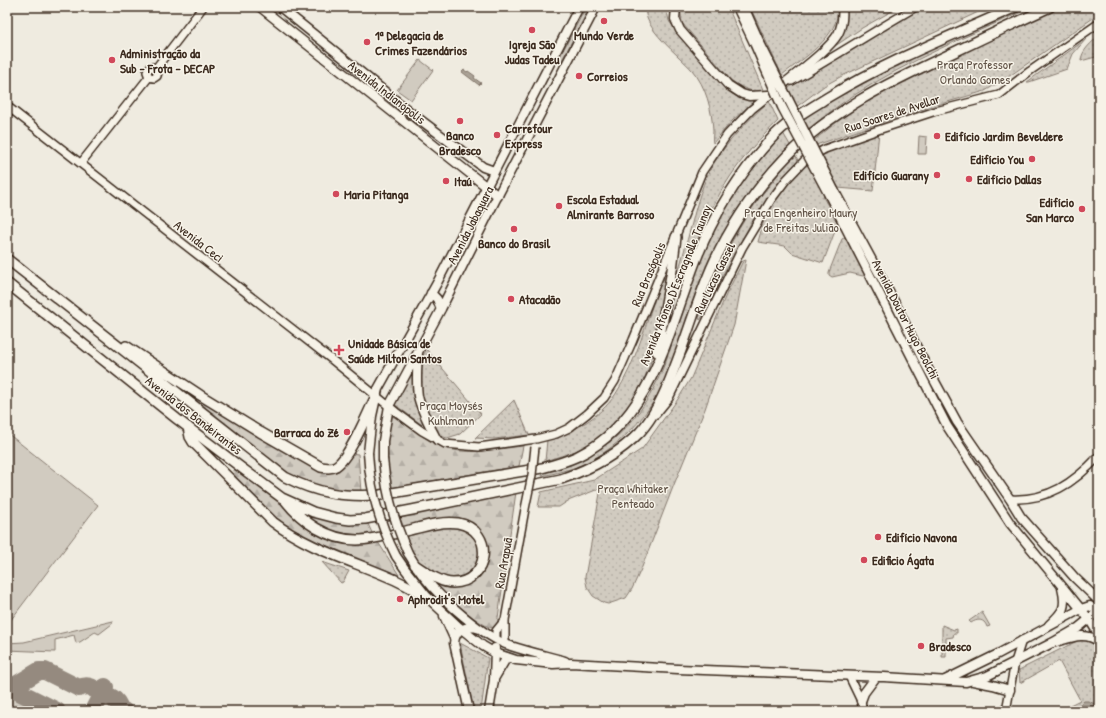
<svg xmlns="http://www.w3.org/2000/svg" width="1106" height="718" font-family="'Patrick Hand',sans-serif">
	<defs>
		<pattern id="forest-firs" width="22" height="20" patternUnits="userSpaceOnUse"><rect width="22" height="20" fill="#d1cbc0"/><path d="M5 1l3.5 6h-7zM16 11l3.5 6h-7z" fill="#b4aea5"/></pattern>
		<pattern id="park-dots" width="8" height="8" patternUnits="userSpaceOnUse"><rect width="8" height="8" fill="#d1cbc0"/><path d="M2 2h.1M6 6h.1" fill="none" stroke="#b4aea5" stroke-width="1.8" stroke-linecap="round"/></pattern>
	</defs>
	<rect width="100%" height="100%" fill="#efebe0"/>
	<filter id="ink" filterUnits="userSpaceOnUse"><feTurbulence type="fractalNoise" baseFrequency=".025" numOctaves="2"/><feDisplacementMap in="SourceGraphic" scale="8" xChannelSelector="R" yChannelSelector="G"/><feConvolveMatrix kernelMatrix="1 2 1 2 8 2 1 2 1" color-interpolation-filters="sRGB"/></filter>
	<g filter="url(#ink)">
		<path fill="#d1cbc0" stroke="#867a6f" d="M586,7H590L561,62L558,60Z
			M420,60L433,70L411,100L397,90Z
			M919,136L927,137L926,154H918Z
			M7,433L98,505L7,625Z
			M113,621L112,624L99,634L95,632L80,642L76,643L74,635L55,640V652L7,650V643L24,642Z
			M7,693L43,711H7Z"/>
		<path fill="url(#forest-firs)" stroke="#867a6f" d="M174,384H179L309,466L319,470L350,453L358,454L361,492L334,490L314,485L287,473L177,388Z
			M392,416L394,417C407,425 420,435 433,443C460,458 494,449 523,446L519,466L391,488L387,459V442Z
			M233,470H236L279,500L297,519L308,528L378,542L399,575L318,542L287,526L270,513L252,495L234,475Z
			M516,492L497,625L495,628C482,630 443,591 433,581L470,582L481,573L487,560L481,534L475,526L467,522L404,528L400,518Z
			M301,513L334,522L368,524L373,535C341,537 328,532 301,513Z"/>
		<path fill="url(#park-dots)" stroke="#867a6f" d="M646,7H666L669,21L675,29L731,93L739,98L754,101L732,121L713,143C712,139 713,135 713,131C712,110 706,86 692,70C680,56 641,27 646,7Z
			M680,7H728L764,92C751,92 741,88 731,80L682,23Z
			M750,7H837C842,35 801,60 782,75Z
			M847,7H899L862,28L820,56C833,40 847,28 847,7Z
			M920,7H989L840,77L824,86L795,108L787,89L820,67Z
			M1021,7H1033C971,34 908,61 851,97C836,107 821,119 807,130L799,117L824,101L961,33Z
			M1061,7H1099V14L1008,77L985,91L910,113L816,145L813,141C821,135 829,128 837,122C903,74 986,41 1061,7Z
			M1099,36V56L1081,61C1081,51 1092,42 1099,36Z
			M1086,39L1073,54L1067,69L1029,82H1027Z
			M769,101L778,121C760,138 744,156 730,177C707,211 694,250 677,288L675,290L673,288C680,266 686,245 692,223C697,203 703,181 714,163C729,139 749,120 769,101Z
			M879,132L873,191L838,188L823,197L838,223L823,263L792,253L785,246L758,242L765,216L786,185L801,167L817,155Z
			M783,133L790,145C757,178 726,221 708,264C701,279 695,295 689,312C682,331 677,352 669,372C651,415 618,451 574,468C563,471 552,474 542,476L543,471C553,468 564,466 575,462C582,459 589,455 596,451C667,410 673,324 702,255C721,208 746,169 783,133Z
			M796,156L798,161L779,182L751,223L720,280L706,312L700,320L699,318C716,268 739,221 773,181C780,172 787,163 796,156Z
			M845,237L847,238L866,274L863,276L850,273L832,277L829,275V272L842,239Z
			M746,260L734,325L705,409L673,487L642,567L632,589L626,598L608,604L604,603L593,596L587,587L585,577L601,488L568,501L559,507H538L541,492L594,480L642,449L678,399L691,378L726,295L743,261Z
			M666,276C662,304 659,334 651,361C641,393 618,428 588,445C575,453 559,456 545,461L547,440C572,433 600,417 615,395C637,362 646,321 660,284Z
			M427,350L481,414L460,434L447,438L437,435L424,407L419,384L421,357Z
			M414,365L429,430L394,404Z
			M514,400L529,435L494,439L475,438Z
			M447,527C455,527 465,527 471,532C489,548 476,580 452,579C447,579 440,576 435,573C430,570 424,567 420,563C413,555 409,544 404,536L423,530Z
			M322,562L349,571L343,582L341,583Z
			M982,612L990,626L987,627C984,618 977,619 971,623L969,621Z
			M942,625L954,630L957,629V633H954L953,637L946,638V657H942Z
			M1083,638L1099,644V711H1058L1080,700L1059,661L1020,683L1019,670Z
			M460,643L488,658L481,711H474Z"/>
		<path fill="#aaa296" stroke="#7e7266" d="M464,70L467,72L468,71L475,76L474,78L481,83L479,85L462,72Z
			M1084,701H1088L1097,705L1099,711H1072Z"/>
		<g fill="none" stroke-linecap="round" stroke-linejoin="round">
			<path stroke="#958a7f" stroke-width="18" d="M7,686L57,711
				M8,687L16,685L39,671H45L79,688C88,684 96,687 100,697C110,694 117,699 120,709L124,711
				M93,711L105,687"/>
			<defs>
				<path id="tertiary" d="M156,68L203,7
					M149,77L154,78L157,76L158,72L156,68
					M149,77L147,72L148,69L151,67L156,68
					M792,81C834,57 874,31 916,7
					M7,106L331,359L396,412L422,431L445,444L479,447L536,439L556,434L569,428L587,414L604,398L615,381L633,340L702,172L727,135L752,109L771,94
					M81,163L149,77
					M656,414L669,398L742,248L771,200L786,180L805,160L825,149L878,130L936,111L999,95L1030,71L1099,23
					M1010,499C1048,501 1074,483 1099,456
					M496,639V631L505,620
					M505,644V620L525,509
					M849,676L861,701L863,711
					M1006,711L1015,662L1022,640"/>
				<path id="secondary" d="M431,293L437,299L441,309
					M418,354C417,368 416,382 418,396C421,411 430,426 437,440
					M368,453L372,416L378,389L437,283L579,7
					M383,459V441L389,406L441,309L495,201L596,7
					M408,553C413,561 418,570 425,578C442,600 485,638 511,646C529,652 547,656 565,661
					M396,556L405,569L428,598L459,627L483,646L495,653L516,660L553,664L571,663L678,669L884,677L966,682L987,676L1052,643L1078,628L1099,611
					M444,616L454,638
					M494,679L507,657
					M945,680L996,655L1081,609
					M973,681L993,685L1010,690
					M861,701L864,693L876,677
					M469,711L454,643C455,628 467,625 480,629
					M489,711L494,680L495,648"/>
				<path id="primary" d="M260,7L498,196
					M280,7L414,115L483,167L494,171
					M676,7L675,19L680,30L728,85L742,94L749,96L768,95
					M737,7L755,45
					M744,7L760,43
					M779,88C795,74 828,51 838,34C842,26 843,16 842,7
					M834,190L895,303L921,356L957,422L1010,499L1021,517L1075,578L1099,601
					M829,195L947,426L1010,523L1089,619L1099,635
					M1081,609L1090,606L1099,612
					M1049,625C1063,612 1067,608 1062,588
					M1052,643C1068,639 1085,630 1099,642"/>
				<path id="trunk" d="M7,259L285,477C319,494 342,497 380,495L542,468C554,465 567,461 578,456C653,419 669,328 697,257C715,212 738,175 771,139C787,121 809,109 830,96C888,61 953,35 1016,7
					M7,283L177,419L243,469L282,498L313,512L336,518L350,520L365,519L412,510L561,479C590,469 619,454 640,432C656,414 666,391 674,369C688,334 698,297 714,262C732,224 758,186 787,156C831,111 890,82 946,56C981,39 1015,23 1050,7
					M126,346L200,395L260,432L321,467C326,468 331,469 336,466C350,457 368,412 376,396
					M657,352L672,270L676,237
					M188,427L190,437L193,442L273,522C306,547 346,559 384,575C399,581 414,589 428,598
					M285,500C302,522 328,540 357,540C374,540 393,534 410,530C425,526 442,521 458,523C496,530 489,583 453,583C440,583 426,572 415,565"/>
			</defs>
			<use href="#tertiary" stroke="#3b2a1e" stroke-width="10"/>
			<use href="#secondary" stroke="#3b2a1e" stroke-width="11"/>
			<use href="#primary" stroke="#3b2a1e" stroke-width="11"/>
			<use href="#trunk" stroke="#3b2a1e" stroke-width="12"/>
			<use href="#tertiary" stroke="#f7f3e8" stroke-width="7"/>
			<use href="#secondary" stroke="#f7f3e8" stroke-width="8"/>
			<use href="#primary" stroke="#f7f3e8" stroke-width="8"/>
			<use href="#trunk" stroke="#f7f3e8" stroke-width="9"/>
			<defs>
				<path id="rail" d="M753,46L777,102L828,197"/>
			</defs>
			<use href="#rail" stroke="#3b2a1e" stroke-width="3.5"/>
			<use href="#rail" stroke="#f7f3e8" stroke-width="2" stroke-dasharray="6" stroke-linecap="butt"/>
			<defs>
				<path id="tertiary-bridge" d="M525,509L532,475L535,447"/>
				<path id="secondary-bridge" d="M368,453C370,490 379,523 396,556
					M383,459C386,493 394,522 408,553"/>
				<path id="primary-bridge" d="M760,43L834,190
					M755,45L782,107L829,195"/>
			</defs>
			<use href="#tertiary-bridge" stroke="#3b2a1e" stroke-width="10" stroke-linecap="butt"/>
			<use href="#secondary-bridge" stroke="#3b2a1e" stroke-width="11" stroke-linecap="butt"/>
			<use href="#primary-bridge" stroke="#3b2a1e" stroke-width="11" stroke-linecap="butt"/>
			<use href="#tertiary-bridge" stroke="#f7f3e8" stroke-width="7"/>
			<use href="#secondary-bridge" stroke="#f7f3e8" stroke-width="8"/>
			<use href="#primary-bridge" stroke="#f7f3e8" stroke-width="8"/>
		</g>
	</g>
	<g fill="#d1495b" stroke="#f7f3e8" stroke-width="1.5">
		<circle cx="604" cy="21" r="4"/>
		<circle cx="532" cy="30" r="4"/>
		<circle cx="367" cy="42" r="4"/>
		<circle cx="112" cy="60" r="4"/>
		<circle cx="579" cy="76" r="4"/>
		<circle cx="460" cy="121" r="4"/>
		<circle cx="497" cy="135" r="4"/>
		<circle cx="937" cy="136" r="4"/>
		<circle cx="1032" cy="159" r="4"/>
		<circle cx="937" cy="175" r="4"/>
		<circle cx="969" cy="179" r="4"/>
		<circle cx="446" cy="181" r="4"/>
		<circle cx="336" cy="194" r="4"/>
		<circle cx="559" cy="206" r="4"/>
		<circle cx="1082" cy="209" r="4"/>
		<circle cx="514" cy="229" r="4"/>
		<circle cx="511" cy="299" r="4"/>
		<path d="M337 344h4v4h4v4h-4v4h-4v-4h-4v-4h4z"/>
		<circle cx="347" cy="432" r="4"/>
		<circle cx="878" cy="537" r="4"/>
		<circle cx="864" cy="560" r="4"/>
		<circle cx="400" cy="599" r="4"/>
		<circle cx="921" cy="646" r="4"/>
	</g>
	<g text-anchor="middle" stroke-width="3" stroke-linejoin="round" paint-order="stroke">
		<g font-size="13" font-weight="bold" fill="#3b2a1e" stroke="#f7f3e8" text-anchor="start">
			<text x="375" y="40">1ª Delegacia de<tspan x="375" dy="15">Crimes Fazendários</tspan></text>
			<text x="604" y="40" text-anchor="middle">Mundo Verde</text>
			<text x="532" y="49" text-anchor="middle">Igreja São<tspan x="532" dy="15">Judas Tadeu</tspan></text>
			<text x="120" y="58">Administração da<tspan x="120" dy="15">Sub - Frota - DECAP</tspan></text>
			<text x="587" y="81">Correios</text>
			<text x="505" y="133">Carrefour<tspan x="505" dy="15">Express</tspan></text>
			<text x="460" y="140" text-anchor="middle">Banco<tspan x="460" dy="15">Bradesco</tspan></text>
			<text x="945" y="141">Edifício Jardim Beveldere</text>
			<text x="1024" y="164" text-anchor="end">Edifício You</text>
			<text x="929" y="180" text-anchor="end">Edifício Guarany</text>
			<text x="977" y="184">Edifício Dallas</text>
			<text x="454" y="186">Itaú</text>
			<text x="344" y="199">Maria Pitanga</text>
			<text x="567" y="204">Escola Estadual<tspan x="567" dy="15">Almirante Barroso</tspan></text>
			<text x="1074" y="207" text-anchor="end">Edifício<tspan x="1074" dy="15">San Marco</tspan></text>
			<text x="514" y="248" text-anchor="middle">Banco do Brasil</text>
			<text x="519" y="304">Atacadão</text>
			<text x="348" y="348">Unidade Básica de<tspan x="348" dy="15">Saúde Milton Santos</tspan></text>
			<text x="339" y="437" text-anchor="end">Barraca do Zé</text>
			<text x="886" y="542">Edifício Navona</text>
			<text x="872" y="565">Edificio Ágata</text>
			<text x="408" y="604">Aphrodit's Motel</text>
			<text x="929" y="651">Bradesco</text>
		</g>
		<g font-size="13" fill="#605246" stroke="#f7f3e8">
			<text x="975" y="69">Praça Professor<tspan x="975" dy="15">Orlando Gomes</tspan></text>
			<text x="801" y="217">Praça Engenheiro Maury<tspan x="801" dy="15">de Freitas Julião</tspan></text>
			<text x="451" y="410">Praça Moysés<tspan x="451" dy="15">Kuhlmann</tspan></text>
			<text x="633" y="493">Praça Whitaker<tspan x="633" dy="15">Penteado</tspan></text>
		</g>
		<g font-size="13" fill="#3b2a1e" stroke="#f7f3e8">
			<text transform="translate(387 92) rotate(38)" y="5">Avenida Indianópolis</text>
			<text transform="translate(892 113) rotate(-18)" y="5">Rua Soares de Avellar</text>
			<text transform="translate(470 225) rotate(-63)" y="5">Avenida Jabaquara</text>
			<text transform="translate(199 241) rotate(38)" y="5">Avenida Ceci</text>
			<text transform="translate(648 274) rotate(-67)" y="5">Rua Brasópolis</text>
			<text transform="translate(714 278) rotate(-64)" y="5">Rua Lucas Gassel</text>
			<text transform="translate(675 285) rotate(-68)" y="5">Avenida Afonso D'Escragnolle Taunay</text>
			<text transform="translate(906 319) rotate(63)" y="5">Avenida Doutor Hugo Beolchi</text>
			<text transform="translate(194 415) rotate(38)" y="5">Avenida dos Bandeirantes</text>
			<text transform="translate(503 563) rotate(-80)" y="5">Rua Arapuã</text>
		</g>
	</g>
	<rect width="1106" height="718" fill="none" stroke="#f7f3e8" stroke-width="24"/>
	<rect x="12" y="12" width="1082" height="694" fill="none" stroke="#3b2a1e" stroke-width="1.5" filter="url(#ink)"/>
</svg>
